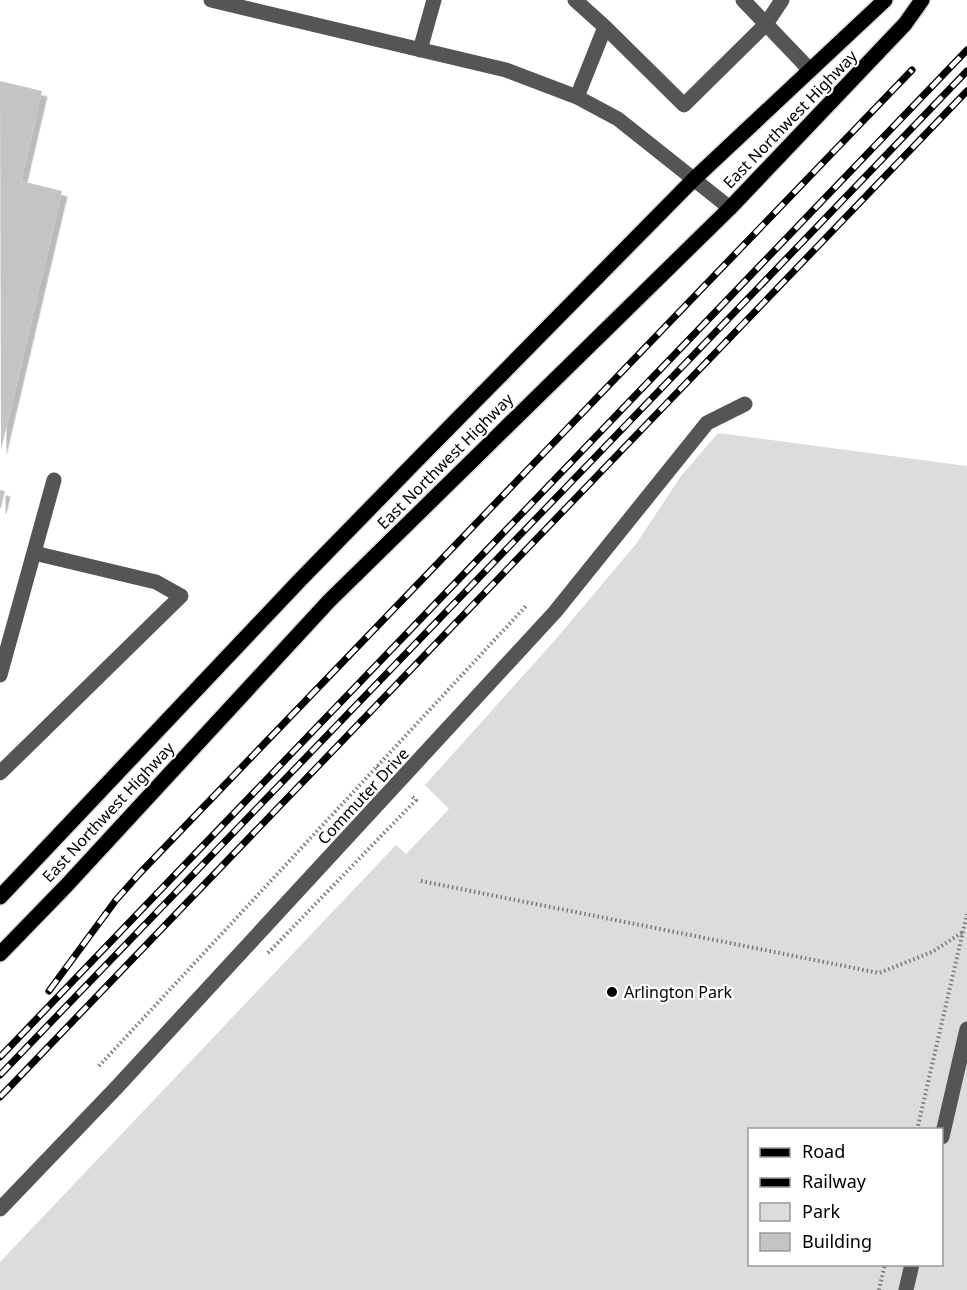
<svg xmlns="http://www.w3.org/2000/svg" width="967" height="1290" font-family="'Noto Sans',sans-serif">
	<defs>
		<filter id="shadow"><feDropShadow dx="5.5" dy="5.5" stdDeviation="0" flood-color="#0004"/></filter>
	</defs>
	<rect width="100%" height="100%" fill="#fff"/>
	<path fill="#dcdcdc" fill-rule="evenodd" d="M718,433L967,466V1290H0V1262L396,845L406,854L449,809L425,785L556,639L636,544L681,476ZM750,1130H942V1264H750Z"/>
	<path fill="#c4c4c4" filter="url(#shadow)" d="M0,81L42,91L21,181L62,191L1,450Z
		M0,490L5,491L1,508H0Z"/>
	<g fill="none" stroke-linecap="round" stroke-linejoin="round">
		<defs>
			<path id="major" d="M0,897L300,580L423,454L694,179L885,0
				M0,954L66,886L329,601L730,208L905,24L922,0"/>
		</defs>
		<use href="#major" stroke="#dbdbdb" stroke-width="18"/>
		<path stroke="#777" stroke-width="4" stroke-dasharray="1.5 3" stroke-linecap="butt" d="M377,766L384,772
			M421,881L879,973L932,952L963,932
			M268,953L416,800L410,795
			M99,1066L526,606
			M917,1130L967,914
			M879,1290L885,1264"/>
		<path stroke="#555" stroke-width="15" d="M211,0L506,70L577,97L618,119L730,208
			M575,0L605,27L577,97
			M743,0L810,70
			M605,27L684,105L766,24L782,0
			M420,50L434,0
			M0,675L54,480
			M0,773L181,596L156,582L34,553
			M942,1137L967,1029
			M0,1209L117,1087L555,612L707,423L745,404
			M906,1290L912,1264"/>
		<use href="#major" stroke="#000" stroke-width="15"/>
		<defs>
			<path id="rail" d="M49,991L116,900L140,873L912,70
				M0,1057L967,50
				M0,1075L967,71
				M0,1097L967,91"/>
		</defs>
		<use href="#rail" stroke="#000" stroke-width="7"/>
		<use href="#rail" stroke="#fff" stroke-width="4.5" stroke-dasharray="14" stroke-linecap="butt"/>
	</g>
	<circle fill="#000" stroke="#fff" stroke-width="2" cx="612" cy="992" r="6"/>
	<g text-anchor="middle" stroke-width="4.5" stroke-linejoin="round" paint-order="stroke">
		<g font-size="16" fill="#000" stroke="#fff">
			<text transform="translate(790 119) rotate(-46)" y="6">East Northwest Highway</text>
			<text transform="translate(445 461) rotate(-45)" y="6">East Northwest Highway</text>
			<text transform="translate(363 796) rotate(-47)" y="6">Commuter Drive</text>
			<text transform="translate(108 812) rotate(-47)" y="6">East Northwest Highway</text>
		</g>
		<g font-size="16" fill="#000" stroke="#fff" text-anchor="start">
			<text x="624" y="998">Arlington Park</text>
		</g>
	</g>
	<rect x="748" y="1128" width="195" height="138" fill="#ffffff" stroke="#999999" stroke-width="1.5"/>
	<rect x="760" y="1148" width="30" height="9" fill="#000000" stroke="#999999" stroke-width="1.5"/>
	<text x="802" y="1158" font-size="18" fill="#000000">Road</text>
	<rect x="760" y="1178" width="30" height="9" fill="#000000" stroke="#999999" stroke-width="1.5"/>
	<text x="802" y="1188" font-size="18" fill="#000000">Railway</text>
	<rect x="760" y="1203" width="30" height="18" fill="#dcdcdc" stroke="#999999" stroke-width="1.5"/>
	<text x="802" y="1218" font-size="18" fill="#000000">Park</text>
	<rect x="760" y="1233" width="30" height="18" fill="#c4c4c4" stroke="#999999" stroke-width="1.5"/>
	<text x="802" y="1248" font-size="18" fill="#000000">Building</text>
</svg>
